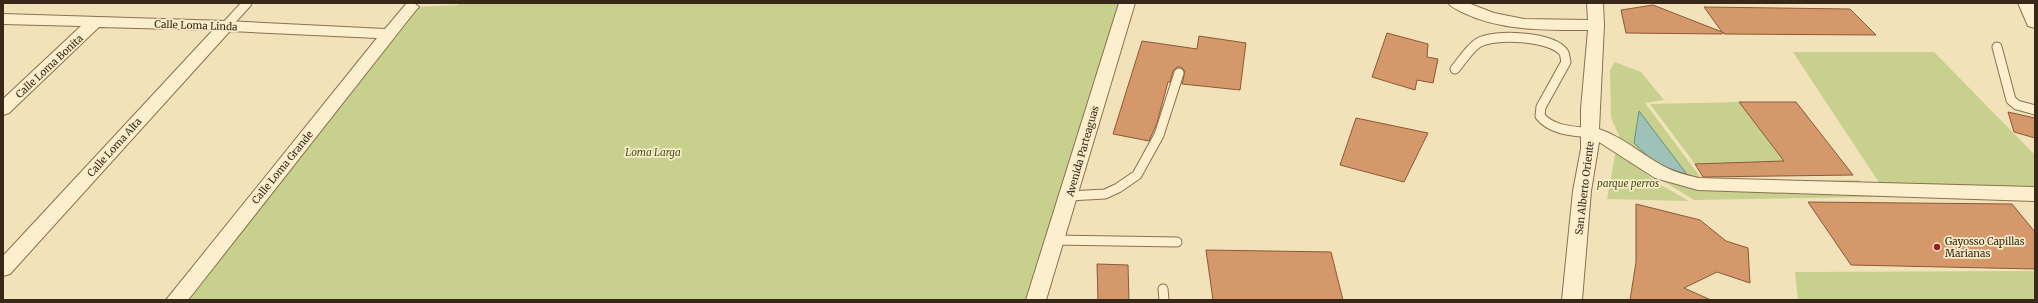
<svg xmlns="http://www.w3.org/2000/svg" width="2038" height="303" font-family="Merriweather,serif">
	<rect width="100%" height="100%" fill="#f2e2b9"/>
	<path fill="#c8d08d" d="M460,3H1129L1047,300H176L411,7L458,5Z
		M1793,52H1934L2035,155V193L1882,187Z
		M1615,62L1641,72L1664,100L1645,103L1704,182L1859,180L1874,197L1694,200L1660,179L1624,146L1611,118L1610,70Z
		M1739,102L1784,161L1695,164L1650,104Z
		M1616,150L1659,184L1689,201L1607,199Z
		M2035,271V300H1798L1795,272Z"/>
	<path fill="#9ec2b8" stroke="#658f86" d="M1639,111L1692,181L1668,175L1634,143Z"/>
	<path fill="#d4986b" stroke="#8b5936" d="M1653,5L1722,32L1704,7L1850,9L1876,35L1724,34L1723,32L1722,34L1626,33L1621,10Z
		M1387,33L1428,44L1427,57L1438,59L1433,83L1417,80L1415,90L1372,77Z
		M1199,36L1246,43L1240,90L1182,84L1185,71L1181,67H1177L1173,71L1170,82H1168L1157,123L1149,141L1113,134L1142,41L1197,49Z
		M1739,102H1796L1853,175L1703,177L1695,164L1784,161Z
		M2008,112L2035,118V138L2014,132Z
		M1356,118L1428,133L1404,182L1340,165Z
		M1808,202L2012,204L2035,232V269L1851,265Z
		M1636,204L1700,220L1726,241L1748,248L1750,283L1717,272L1684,288L1711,300H1630L1636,262Z
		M1206,250L1331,252L1343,300H1213Z
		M1097,264L1128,265L1129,300H1098Z"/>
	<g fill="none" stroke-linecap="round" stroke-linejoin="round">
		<defs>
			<path id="service" d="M226,26L247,3
				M1997,47L2011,100L2017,105L2035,110
				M1455,69C1462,61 1469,49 1478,43C1493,33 1553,36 1564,53C1565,55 1565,59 1566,62L1541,107L1540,116C1552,131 1574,131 1591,133
				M1069,196L1105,194L1118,188L1137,175L1159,135L1179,73
				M1054,240L1177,242
				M1163,289L1164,300"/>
			<path id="minor" d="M414,3L419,7L416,10L188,300H166L377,38L230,31L10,274L3,276V256L213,30L99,27L9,113L3,115V99L81,26L3,24V14L226,21L385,29L406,4Z
				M1119,3H1135L1046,300H1026Z
				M1448,3H1468L1494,13L1524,19L1588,20L1587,3H1603L1604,25L1599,129C1623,137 1641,154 1663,166C1674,172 1686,175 1698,178L2035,187V201L1698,190L1655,178L1599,142L1591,191L1582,300H1562L1573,191L1581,149V109L1588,30C1547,30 1501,31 1464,13C1458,10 1452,8 1448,3Z"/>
			<path id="tertiary" d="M2018,3H2035V28L2028,26Z"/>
		</defs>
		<use href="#service" stroke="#8a7052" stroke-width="11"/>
		<use href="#minor" stroke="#8a7052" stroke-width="2"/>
		<use href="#tertiary" stroke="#8a7052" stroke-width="2"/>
		<use href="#service" stroke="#fcefcd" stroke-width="9"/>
		<use href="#minor" fill="#fcefcd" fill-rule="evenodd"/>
		<use href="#tertiary" fill="#fcefcd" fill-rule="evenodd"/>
	</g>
	<circle fill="#9f1d1c" stroke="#f9ecc9" stroke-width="1.5" cx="1937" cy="247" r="4"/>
	<g text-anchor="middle" stroke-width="3.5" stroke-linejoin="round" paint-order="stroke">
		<g font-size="10" fill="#372819" stroke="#f9ecc9">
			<text transform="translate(196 25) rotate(2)" y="4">Calle Loma Linda</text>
			<text transform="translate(49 66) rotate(-43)" y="4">Calle Loma Bonita</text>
			<text transform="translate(114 147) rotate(-48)" y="4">Calle Loma Alta</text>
			<text transform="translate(1082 151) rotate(-74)" y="4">Avenida Parteaguas</text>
			<text transform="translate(282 167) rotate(-51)" y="4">Calle Loma Grande</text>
			<text transform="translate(1584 188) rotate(-83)" y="4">San Alberto Oriente</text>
		</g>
		<g font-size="10" font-style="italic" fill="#47551d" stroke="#f9ecc9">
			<text x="653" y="156">Loma Larga</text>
			<text x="1628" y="187">parque perros</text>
		</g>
		<g font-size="10" fill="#372819" stroke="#f9ecc9" text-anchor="start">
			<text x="1945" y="245">Gayosso Capillas<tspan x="1945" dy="12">Marianas</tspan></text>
		</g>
	</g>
	<rect width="2038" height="303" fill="none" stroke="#372819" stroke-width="8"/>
</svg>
